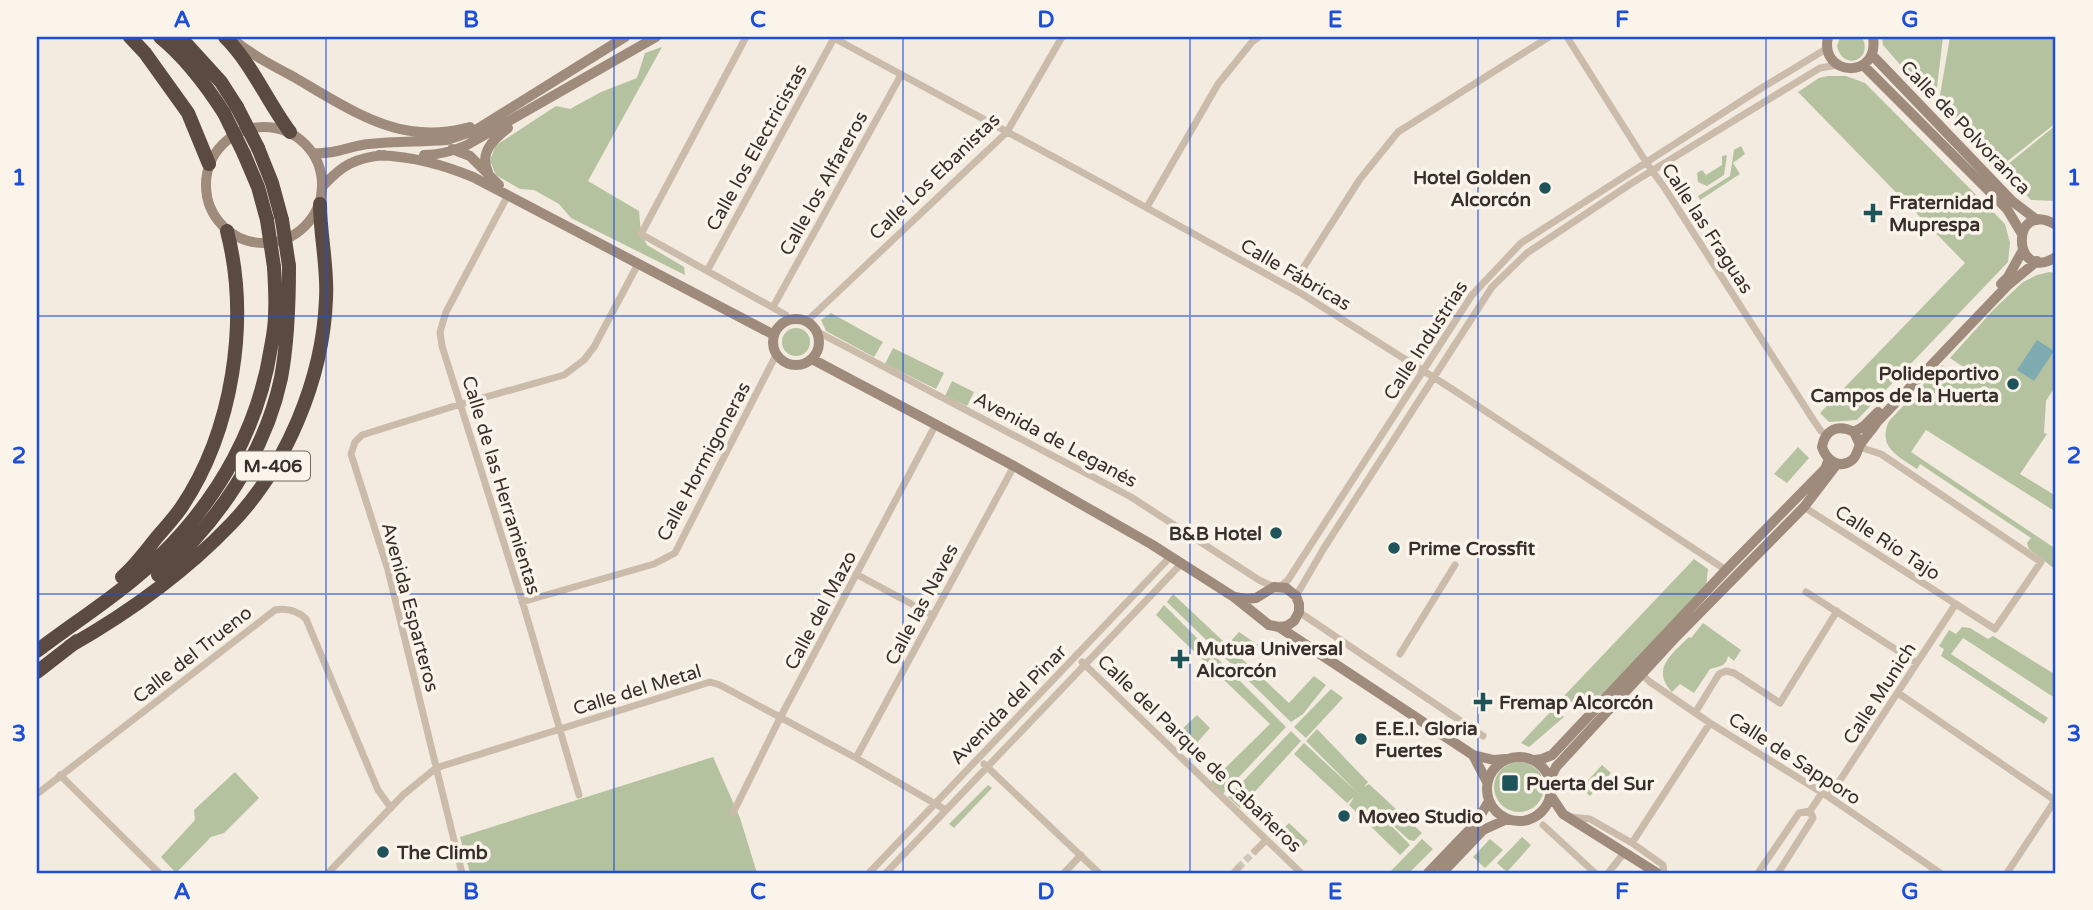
<svg xmlns="http://www.w3.org/2000/svg" width="2093" height="910" font-family="'Varela Round',sans-serif">
	<rect width="100%" height="100%" fill="#f3ebdf"/>
	<path fill="#b4c29f" d="M1840,37H1862C1874,60 1843,72 1837,46Z
		M1882,37H1943L1936,95L1931,100L1883,45Z
		M1950,37H2056V123L2000,167L1939,101Z
		M662,47L588,181L639,211L641,234L647,245L684,267L685,275L571,218L559,204L534,190L520,189L496,175L490,161L495,146L556,106L570,109L601,92L637,78L645,53Z
		M1828,76H1846L1865,83L2005,224L2010,243L2008,262L1857,420L1829,422L1820,413L1965,263L1798,92L1819,78Z
		M2056,125V201L2031,200L2002,169Z
		M1741,146L1745,154L1733,163L1740,174L1700,200L1698,196L1730,176L1734,150Z
		M1727,155L1724,175L1707,186L1698,182L1697,173L1702,170L1706,175L1722,165V156Z
		M2049,272L2056,273V385L2046,401L2044,433L2047,434L2020,474L2056,496V512L1926,430L1911,452L2056,549V570L2029,549L2027,543L2031,538L1920,464L1917,469C1898,456 1877,447 1889,421L1942,365L1970,383L1977,376L1950,358L1994,309L2023,282L2037,275Z
		M831,313L883,342L874,357L826,331L821,320Z
		M782 342a14 14 0 1 1 28 0a14 14 0 1 1-28 0Z
		M893,348L944,373L936,389L885,364Z
		M952,381L974,392L967,406L945,396Z
		M1798,447L1809,458L1787,483L1774,474Z
		M1694,559L1708,569L1706,587L1586,713L1564,696Z
		M1173,594L1289,703L1314,676L1326,685L1303,714L1291,722L1167,602Z
		M1164,605L1286,727L1223,794L1211,782L1270,724L1156,615Z
		M1703,623L1741,650L1734,661L1728,656C1726,667 1719,666 1710,669L1694,693L1680,684L1672,692C1650,669 1673,653 1689,637L1691,638Z
		M1962,627L1970,628L1988,639L1993,636L2056,675L2055,698L1963,638L1951,654L2048,718L2044,724L1941,656L1944,649L1939,646L1949,630L1956,634Z
		M1239,632L1258,645L1247,658L1230,642Z
		M1331,689L1343,698L1306,738L1294,727Z
		M1554,708L1564,717L1529,747L1521,743Z
		M1197,715L1210,728L1195,745L1180,731Z
		M1317,729L1368,782L1364,787L1369,784L1422,833L1414,841L1409,840L1375,809L1410,845L1400,855L1349,805L1354,797L1347,803L1294,754L1304,743L1358,793L1306,741Z
		M1291,731L1301,741L1240,808L1228,797Z
		M713,757L740,818L757,873H470L460,837Z
		M1494 787a25 25 0 1 1 50 0a25 25 0 1 1-50 0Z
		M1602,765L1611,773L1590,796L1581,788Z
		M235,772L259,798L224,833L211,837L176,873L161,857L195,820L194,810Z
		M988,785L992,788L954,828L949,824Z
		M1289,823L1308,841L1298,852L1279,833Z
		M1522,837L1531,845L1507,872L1497,863Z
		M1422,839L1433,849L1409,873H1389Z
		M1490,839L1503,850L1485,868L1473,857Z"/>
	<path fill="#7eabb0" d="M2037,340L2054,351L2034,381L2017,370Z"/>
	<g fill="none" stroke-linecap="round" stroke-linejoin="round">
		<path stroke="#cec5bb" stroke-width="7" stroke-dasharray="7 3.5" stroke-linecap="butt" d="M1238,868L1255,851"/>
		<path stroke="#cbbbaa" stroke-width="7" d="M746,37L641,234L786,315L787,321
			M832,37L1111,188L1302,294L1452,389L1726,570
			M1567,37L1646,162L1666,190L1814,421L1821,431L1827,434
			M508,195L446,312L440,332L442,346L524,607L579,795
			M1147,207L1218,84L1252,42L1259,37
			M707,271L834,38
			M1291,287L1360,179L1398,132L1549,37
			M773,307L901,75
			M806,322L1007,132L1062,37
			M816,331L1131,497L1259,580L1274,587
			M1804,507L1995,629L2041,562L1881,454L1859,447
			M856,574L932,615
			M1280,587L1288,580L1472,295L1521,243L1760,89L1826,49
			M1806,592L1917,663
			M1296,596L1324,548L1492,287L1527,253L1632,183L1820,68L1837,65
			M522,602L654,564L675,553L776,355
			M1299,612L1483,736
			M1400,654L1455,565
			M1082,662L1301,873
			M1638,671L1650,682L1710,723L1829,797L1940,873
			M1898,693L2056,801
			M1695,713L1719,674L1726,671L1734,673L1780,703L1837,611
			M856,758L1014,466
			M984,764L1099,873
			M60,775L159,873
			M37,794L275,610C287,608 297,610 306,619L378,790L391,808
			M1829,797L1955,605
			M733,813L780,718L936,424
			M1570,817L1590,819L1632,843L1663,865L1664,873
			M1543,825L1595,873
			M1632,843L1710,723
			M1255,851L1266,840
			M328,873L403,795L436,768L710,682L720,685L856,758L946,810
			M462,873L388,570L351,454L355,442L362,435L461,404L564,375L584,360L594,347L638,264
			M869,873L1170,557
			M886,873L1181,564
			M1064,873L1081,855
			M1234,873L1238,868
			M1608,873L1624,853
			M1758,873L1799,813L1810,811
			M1778,873L1813,818L1810,811L1822,793
			M2007,873L2056,799"/>
		<path stroke="#9f8b7c" stroke-width="10" d="M1828,37C1819,77 1880,80 1873,37
			M234,40C252,55 273,66 294,77C328,97 372,126 411,131C431,134 451,132 470,127
			M1872,55L2012,201L2037,220
			M1863,65L2007,209L2022,234
			M206 185a58 58 0 1 1 116 0a58 58 0 1 1-116 0Z
			M452,149L470,156L499,185
			M314,153C334,155 349,146 369,144C395,141 421,142 447,140L474,131L625,37
			M379,155C414,157 441,164 473,177L774,335
			M424,155C439,155 453,151 467,145L656,37
			M488,172C479,152 493,140 508,128
			M323,186C342,165 355,158 384,155
			M2056,225C2009,197 2012,285 2056,257
			M2001,284L2008,277L2023,250
			M773 342a23 23 0 1 1 46 0a23 23 0 1 1-46 0Z
			M812,359L1014,466L1151,544L1234,597L1269,625L1279,627L1287,626L1294,621L1299,612V604L1296,596L1286,588L1274,587L1256,598L1247,599L1234,597
			M1854,432L1864,426L1878,412
			M1860,445L1854,432C1838,424 1825,429 1822,447C1826,460 1840,470 1852,460C1857,456 1857,450 1860,445C1865,437 1872,430 1877,422L2007,286L2037,261
			M1279,627L1473,755L1494,760L1505,759
			M1473,755L1487,782
			M1487 789a32 32 0 1 1 64 0a32 32 0 1 1-64 0Z
			M1535,760L1542,759L1552,755L1726,570L1825,469L1829,459
			M1550,779L1556,767L1673,640L1804,507L1837,464
			M1551,796L1563,814L1657,873
			M1428,873L1476,823L1489,801
			M1442,873L1483,830L1507,819"/>
		<path stroke="#5a4a41" stroke-width="14" d="M130,37L145,53L188,113L209,164
			M160,37C186,58 206,85 224,113
			M180,37L221,82L237,107
			M225,37C252,64 267,101 290,132
			M258,148L272,183L282,220
			M244,154L258,187L267,220
			M158,575C216,525 265,454 281,378C288,341 289,303 289,266
			M122,577C135,566 146,551 157,537C165,528 174,518 181,508C233,431 250,320 227,231
			M70,646C128,613 185,572 231,524C286,467 323,379 326,299C328,267 320,236 320,204
			M37,651C79,619 126,590 164,552C220,496 259,426 271,347C273,337 275,326 275,315C276,299 275,283 274,267
			M37,672L77,641"/>
		<path stroke="#5a4a41" stroke-width="14" d="M237,107L258,148
			M224,113L244,154
			M267,220L274,267
			M282,220L289,266"/>
	</g>
	<path fill="none" stroke="#1d4ed8" stroke-width="2" stroke-opacity="0.55" d="M326,37V873M614,37V873M903,37V873M1190,37V873M1478,37V873M1766,37V873M37,316H2056M37,594H2056"/>
	<g fill="#1f535a" stroke="#faf4eb" stroke-width="2.5">
		<circle cx="1545" cy="188" r="7"/>
		<path d="M1869.5 202.5h7v7h7v7h-7v7h-7v-7h-7v-7h7z"/>
		<circle cx="2013" cy="384" r="7"/>
		<circle cx="1276" cy="533" r="7"/>
		<circle cx="1394" cy="548" r="7"/>
		<path d="M1176.5 648.5h7v7h7v7h-7v7h-7v-7h-7v-7h7z"/>
		<path d="M1479.5 691.5h7v7h7v7h-7v7h-7v-7h-7v-7h7z"/>
		<circle cx="1361" cy="739" r="7"/>
		<rect x="1501" y="774" width="18" height="18" rx="3.5"/>
		<circle cx="1344" cy="816" r="7"/>
		<circle cx="383" cy="852" r="7"/>
	</g>
	<g text-anchor="middle" stroke-width="7" stroke-linejoin="round" paint-order="stroke">
		<rect fill="#faf4eb" stroke="#736a64" stroke-width="2" x="236" y="451.5" width="74" height="29" rx="5"/>
		<g font-size="18" font-weight="bold" fill="#392f2a">
			<text x="273" y="472">M-406</text>
		</g>
		<g font-size="19" fill="#392f2a" stroke="#faf4eb">
			<text transform="translate(1966 127) rotate(46)" y="7">Calle de Polvoranca</text>
			<text transform="translate(756 147) rotate(-61)" y="7">Calle los Electricistas</text>
			<text transform="translate(934 176) rotate(-44)" y="7">Calle Los Ebanistas</text>
			<text transform="translate(823 183) rotate(-61)" y="7">Calle los Alfareros</text>
			<text transform="translate(1708 228) rotate(57)" y="7">Calle las Fraguas</text>
			<text transform="translate(1296 274) rotate(30)" y="7">Calle Fábricas</text>
			<text transform="translate(1425 340) rotate(-57)" y="7">Calle Industrias</text>
			<text transform="translate(1056 439) rotate(28)" y="7">Avenida de Leganés</text>
			<text transform="translate(703 461) rotate(-62)" y="7">Calle Hormigoneras</text>
			<text transform="translate(502 485) rotate(73)" y="7">Calle de las Herramientas</text>
			<text transform="translate(1888 542) rotate(33)" y="7">Calle Río Tajo</text>
			<text transform="translate(921 604) rotate(-62)" y="7">Calle las Naves</text>
			<text transform="translate(411 607) rotate(75)" y="7">Avenida Esparteros</text>
			<text transform="translate(820 610) rotate(-62)" y="7">Calle del Mazo</text>
			<text transform="translate(192 654) rotate(-38)" y="7">Calle del Trueno</text>
			<text transform="translate(637 689) rotate(-17)" y="7">Calle del Metal</text>
			<text transform="translate(1879 693) rotate(-57)" y="7">Calle Munich</text>
			<text transform="translate(1008 704) rotate(-46)" y="7">Avenida del Pinar</text>
			<text transform="translate(1200 753) rotate(44)" y="7">Calle del Parque de Cabañeros</text>
			<text transform="translate(1795 758) rotate(33)" y="7">Calle de Sapporo</text>
		</g>
		<g font-size="19" font-weight="bold" fill="#392f2a" stroke="#faf4eb" text-anchor="start">
			<text x="1531" y="184" text-anchor="end">Hotel Golden<tspan x="1531" dy="22">Alcorcón</tspan></text>
			<text x="1889" y="209">Fraternidad<tspan x="1889" dy="22">Muprespa</tspan></text>
			<text x="1999" y="380" text-anchor="end">Polideportivo<tspan x="1999" dy="22">Campos de la Huerta</tspan></text>
			<text x="1262" y="540" text-anchor="end">B&amp;B Hotel</text>
			<text x="1408" y="555">Prime Crossfit</text>
			<text x="1196" y="655">Mutua Universal<tspan x="1196" dy="22">Alcorcón</tspan></text>
			<text x="1499" y="709">Fremap Alcorcón</text>
			<text x="1375" y="735">E.E.I. Gloria<tspan x="1375" dy="22">Fuertes</tspan></text>
			<text x="1526" y="790">Puerta del Sur</text>
			<text x="1358" y="823">Moveo Studio</text>
			<text x="397" y="859">The Climb</text>
		</g>
	</g>
	<rect width="2093" height="910" fill="none" stroke="#faf4eb" stroke-width="77"/>
	<rect x="38" y="38" width="2016" height="834" fill="none" stroke="#1d4ed8" stroke-width="2.5"/>
	<g font-size="23" text-anchor="middle" font-weight="bold" fill="#1d4ed8">
		<text x="182" y="27">A</text>
		<text x="471" y="27">B</text>
		<text x="758" y="27">C</text>
		<text x="1046" y="27">D</text>
		<text x="1335" y="27">E</text>
		<text x="1622" y="27">F</text>
		<text x="1910" y="27">G</text>
		<text x="19" y="185">1</text>
		<text x="2074" y="185">1</text>
		<text x="19" y="463">2</text>
		<text x="2074" y="463">2</text>
		<text x="19" y="741">3</text>
		<text x="2074" y="741">3</text>
		<text x="182" y="899">A</text>
		<text x="471" y="899">B</text>
		<text x="758" y="899">C</text>
		<text x="1046" y="899">D</text>
		<text x="1335" y="899">E</text>
		<text x="1622" y="899">F</text>
		<text x="1910" y="899">G</text>
	</g>
</svg>
